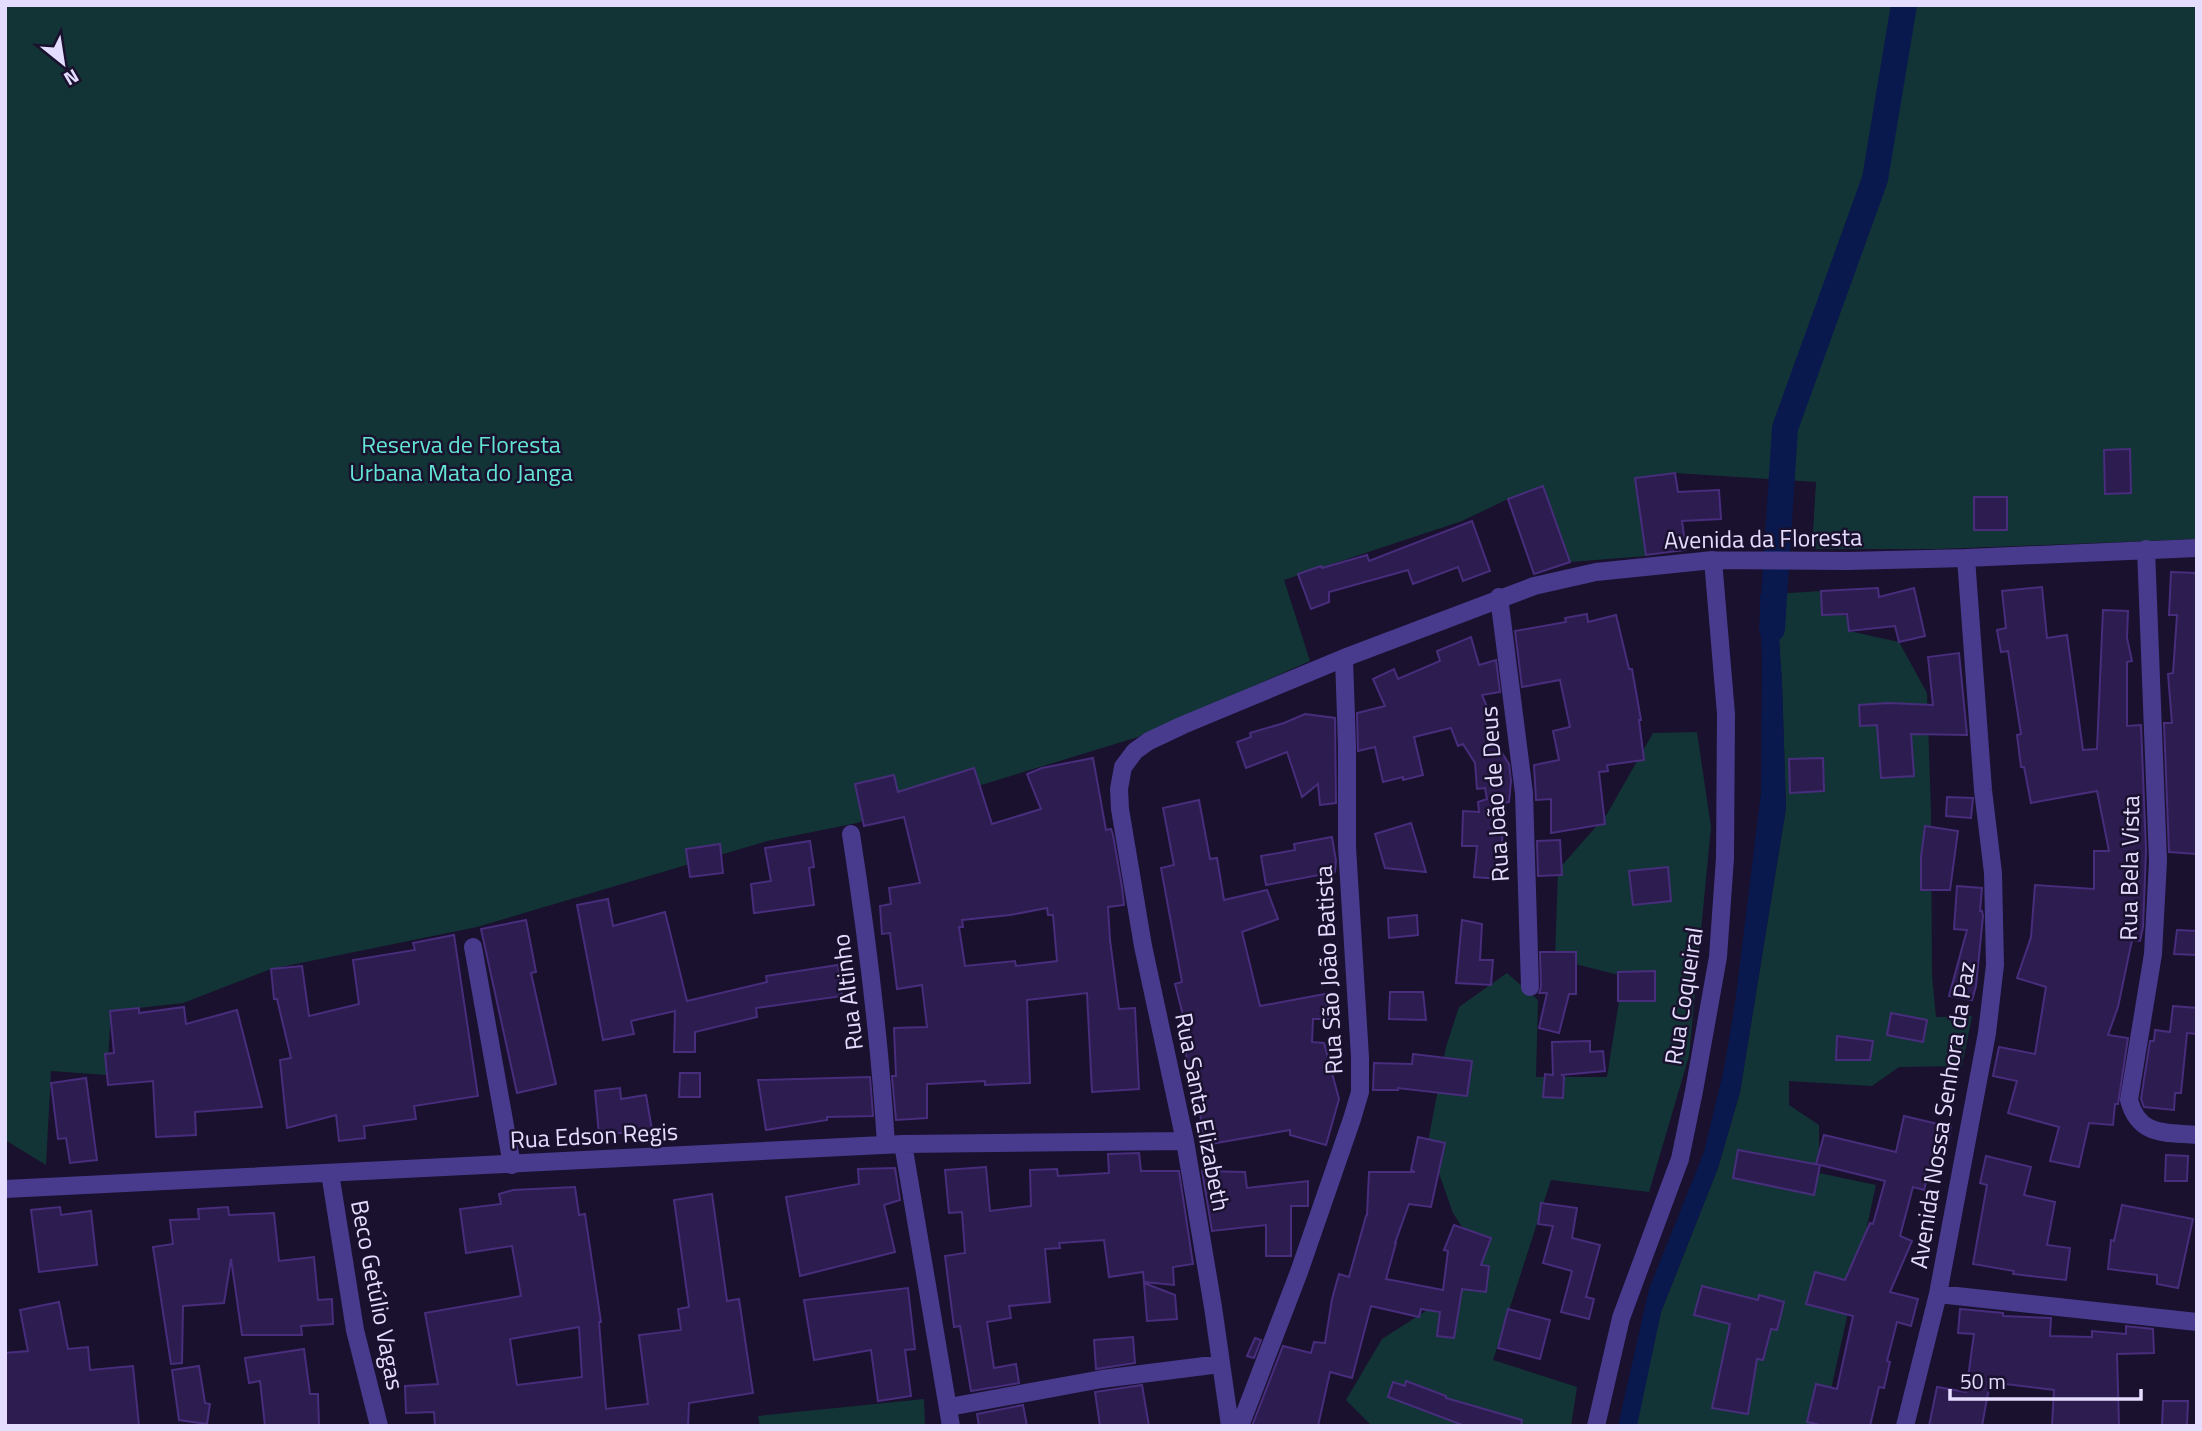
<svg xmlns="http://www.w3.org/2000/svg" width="2202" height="1431" font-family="'Titillium Web',sans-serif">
	<rect width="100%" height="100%" fill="#19112d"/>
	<path fill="#133437" d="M5,5H2197V539L1939,549H1812L1816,482L1675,473L1635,479L1646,556L1570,562L1543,487L1508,499L1462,521L1284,580L1310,661L1138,737L857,823L767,841L477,927L271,969L183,1003L111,1011L107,1075L51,1071L46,1165L5,1140Z
		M1821,591L1822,612L1847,616L1849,631L1899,642L1927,693L1931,810L1932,976L1936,1017L1972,1016L1962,1066L1899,1067L1872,1086L1789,1081V1105L1819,1125V1173L1876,1185L1823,1426H1636L1661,1312L1718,1168L1740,1092L1786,808L1782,683L1776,594Z
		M1697,732L1711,827L1689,1056L1649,1192L1551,1180L1493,1360L1577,1387L1571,1426H1372L1346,1400L1382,1339L1460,1289L1480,1255L1453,1213L1428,1142L1446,1047L1459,1007L1507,973L1538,1000L1536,1077H1607L1623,976L1555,959L1558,870L1607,814L1653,733Z
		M924,1399L925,1424L909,1426H760L758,1416Z"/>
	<path fill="#09194e" d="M1760,594H1776L1782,683L1786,808L1740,1092L1718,1168L1661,1312L1637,1426H1618L1649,1289L1704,1152L1724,1069L1735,1004L1761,793L1762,663Z"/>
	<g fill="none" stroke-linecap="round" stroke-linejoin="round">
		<path stroke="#09194e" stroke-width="26" d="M1772,629L1785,428L1875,179L1904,5"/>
	</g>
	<path fill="#2d1c4f" stroke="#472d7c" stroke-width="2" fill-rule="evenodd" d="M2130,449L2131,493L2105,494L2104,450Z
		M1675,473L1678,492L1719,490L1721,519L1682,521L1686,550L1646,555L1635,478Z
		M1543,486L1570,562L1534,574L1508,499Z
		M1974,497H2007V530H1974Z
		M1472,521L1490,571L1463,581L1458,567L1413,584L1408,570L1329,592V602L1311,609L1298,574L1321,566L1322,568L1367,555L1369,561Z
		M2171,572L2197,573V854L2169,852L2164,723H2172L2168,674L2173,673L2177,615H2169Z
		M2042,587L2047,638L2067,635L2083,750L2097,749L2103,610L2128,611L2127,638L2132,661L2127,662V726L2141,725L2146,850L2143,927L2140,941L2132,940L2118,1007L2108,1035L2128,1038L2118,1104H2115L2113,1125L2089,1123L2079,1167L2050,1161L2059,1127L2008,1113L2017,1081L1993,1076L1999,1047L2035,1054L2046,987L2017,978L2031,937L2035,885L2094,889V851H2109L2097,791L2031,803L2024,767H2021L2017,735L2021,734L2008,651L2001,652L1997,630L2006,628L2002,591Z
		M1878,588L1879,597L1914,588L1925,636L1899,642L1895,626L1849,631L1847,614L1822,615L1821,591Z
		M1587,614L1588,622L1616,615L1629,669H1632L1641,720H1639L1644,760L1607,765L1608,771L1599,772L1605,824L1551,833V799L1536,800L1534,765L1559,760L1553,731L1570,727L1560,680L1522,687L1515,631L1566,622L1565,618Z
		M1471,637L1479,665L1496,660L1500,692L1482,695L1497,731L1490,734L1509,764L1511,781L1509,802L1504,803L1502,843H1504L1500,879L1474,877L1477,846H1462L1463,811L1479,812L1478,802L1487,799L1485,788L1477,789L1475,763L1463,744L1458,746L1451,728L1414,737L1423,775L1403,780V777L1383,782L1375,747L1358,751L1357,713L1385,706L1373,679L1394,669L1398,679L1440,661L1437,651Z
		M1959,653L1967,735L1911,734L1914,776L1881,778L1877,725L1860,726L1859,705L1888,703L1933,705L1928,657Z
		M1305,714L1335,718L1336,803L1320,805L1318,784L1302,797L1287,752L1246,768L1237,742L1251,737L1250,733L1284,723Z
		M1093,758L1106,830L1111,829L1113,835L1122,887L1124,905L1108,907L1110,940L1119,1009L1135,1008L1139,1089L1092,1092L1087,993L1027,1000L1030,1083L985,1085V1081L927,1084V1118L896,1120L892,1076H896L894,1028L927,1027L922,985L897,989L890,933L882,934L880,906L891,904L889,888L920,883L904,817L864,826L855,784L894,775L898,792L974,768L992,824L1041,809L1027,774L1042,768ZM1047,908L1048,915H1053L1057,961L1016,966L1015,961L965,966L959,927H963L962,920L1010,915Z
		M1823,758L1824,791L1790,793L1789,759Z
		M1947,797L1973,798L1971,818L1946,816Z
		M1199,800L1210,859L1217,858L1224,900L1267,890L1278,919L1242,932L1260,1006L1325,994L1329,1019H1313L1312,1042L1324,1043L1339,1099L1326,1145L1290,1135V1130L1205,1145L1195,1083H1191L1180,1019H1184L1175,984L1182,982L1161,868L1174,865L1163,808Z
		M1411,823L1426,872L1385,868L1375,834Z
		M1925,826L1958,831L1950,890H1921V857Z
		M1332,837L1336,861L1335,872L1266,885L1261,856L1295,850L1294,844Z
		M1560,840L1562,875L1538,876L1537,841Z
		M810,841L814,867L809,868L814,905L754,913L751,884L771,881L765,848Z
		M720,844L723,873L690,877L686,849Z
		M1668,867L1671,901L1633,905L1629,871Z
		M1957,886L1982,888L1980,911H1982L1983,916L1976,986L1972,1000L1949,996L1967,930L1954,929Z
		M608,899L613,926L665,912L687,1001L767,982L766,976L838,965L842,996L756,1008L757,1017L695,1032V1052H674L675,1011L631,1021L634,1034L603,1040L577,905Z
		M1417,915L1418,935L1389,938L1388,918Z
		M526,920L536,972L531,973L556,1084L517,1093L481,929Z
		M1462,920L1482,924L1480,960H1493L1491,985L1456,983Z
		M2177,930L2197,931V955L2174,954Z
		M454,935L478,1096L414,1106L416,1119L364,1126L365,1138L339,1141L336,1115L287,1128L280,1060L291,1058L277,999H274L271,969L302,966L309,1016L359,1004L353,960L415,950L413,943Z
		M1540,952H1576V994H1569L1559,1033L1539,1028L1547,993H1539L1541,987Z
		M1655,971V1001H1618V972Z
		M1390,992H1423L1426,1020L1389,1019Z
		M2173,1006L2197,1008V1034L2187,1033L2181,1093H2175L2174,1110L2144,1107L2141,1099L2150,1041H2154L2155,1030L2170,1032Z
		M184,1007L186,1024L237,1010L262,1107L195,1112L196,1135L156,1137L153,1081L108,1085L105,1054L114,1053L110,1011L139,1008V1013Z
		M1891,1013L1927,1020L1923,1042L1887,1035Z
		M1837,1036L1873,1041L1870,1060H1836Z
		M1590,1041V1052L1603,1051L1605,1071L1561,1075L1564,1076L1563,1098L1543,1097L1545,1074L1553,1075L1552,1042Z
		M1413,1054L1472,1061L1467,1096L1398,1088V1090H1373L1374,1063L1412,1064Z
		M680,1073H700V1097H679Z
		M870,1077L873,1116L827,1117V1120L766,1130L758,1080Z
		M86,1078L97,1160L70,1163L66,1138L58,1139L51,1083Z
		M620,1088L621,1099L646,1095L652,1130L599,1135L595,1091Z
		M1904,1116L1951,1127L1945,1152L1935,1150L1924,1190L1913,1187L1900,1236L1912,1241L1890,1292L1918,1299L1911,1326L1897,1322L1887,1361L1890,1362L1884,1388L1879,1387L1870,1426H1825L1807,1422L1816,1384L1837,1389L1853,1316L1806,1304L1815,1272L1845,1280L1870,1223L1873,1224L1885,1181L1816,1164L1824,1135L1896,1152Z
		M1418,1137L1445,1143L1431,1207L1409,1204L1395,1243H1396L1386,1279L1443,1290L1448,1251L1444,1250L1454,1225L1491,1238L1481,1265L1489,1266L1486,1292L1462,1289L1454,1338L1437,1336L1440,1312L1421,1309L1419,1317L1371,1306L1352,1378L1330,1372L1318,1426H1252L1283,1346L1311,1353L1314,1342L1325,1343L1332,1299L1339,1274L1349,1277L1366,1216L1367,1215L1369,1172H1415L1411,1170Z
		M1738,1150L1820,1165L1814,1195L1733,1178Z
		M1139,1153L1141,1171H1179L1193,1264L1173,1267L1174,1285L1144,1282L1143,1272L1109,1277L1104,1240L1059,1243L1060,1248L1045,1249L1050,1302L1009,1306L1011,1318L987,1322L994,1368L1016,1364L1019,1383L971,1391L960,1326L954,1327L945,1256L965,1253L962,1212L949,1213L945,1170L986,1167L990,1211L1031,1206L1030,1170L1057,1169L1058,1176L1109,1173L1108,1154Z
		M2166,1155L2188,1156L2187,1181H2165Z
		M1986,1156L2031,1167L2024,1195L2055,1202L2047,1245L2070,1248L2066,1280L2013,1274L2014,1271L1973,1264L1987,1185L1980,1183Z
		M895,1168L900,1200L884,1205L895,1252L800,1276L786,1197L859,1184L858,1169Z
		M1202,1171L1245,1172L1247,1188L1308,1181V1206H1291V1256H1266V1225L1212,1231Z
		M575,1187L579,1215L585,1214L601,1322H599L606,1409L648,1404L639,1335L681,1330L678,1309L689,1307L674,1200L712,1194L727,1301L739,1299L753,1393L689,1403L688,1426H435L434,1412L406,1413L405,1386L438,1384L425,1313L521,1296L512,1246L466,1253L460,1209L501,1204L499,1194L513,1190ZM579,1327L582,1377L517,1385L510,1339Z
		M1541,1203L1577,1208L1572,1238L1600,1245L1586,1297L1594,1299L1589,1319L1561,1312L1572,1271L1543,1263L1553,1226L1538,1224Z
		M2122,1205L2193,1219L2178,1288L2157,1284V1275L2108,1269L2111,1240L2114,1241Z
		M60,1207L61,1215L91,1211L97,1265L39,1272L31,1210Z
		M228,1207L229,1215L274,1213L279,1261L314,1257L318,1300L332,1299L333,1324L301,1326L302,1335H242L231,1259L224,1303L183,1306L182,1363L171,1364L153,1247L173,1244L170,1220L199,1219L198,1209Z
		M1144,1283L1175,1295L1177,1319L1147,1321Z
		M1702,1286L1758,1300L1759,1295L1784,1302L1777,1330L1771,1329L1763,1360L1757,1359L1748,1414L1712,1408L1730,1324L1694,1315Z
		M908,1288L915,1349L905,1350L911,1396L878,1401L871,1350L814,1360L804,1300Z
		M59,1302L68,1349L88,1347L90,1370L133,1366L139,1426H5V1353L28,1351L20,1310Z
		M1508,1309L1550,1320L1540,1359L1498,1348Z
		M1960,1309L2003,1313V1316L2051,1318L2050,1336L2092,1337V1331L2126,1334V1326L2153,1329L2154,1353L2117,1354L2119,1426L2052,1425L2054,1390L1990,1382L1982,1426H1929L1937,1387L1966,1392L1974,1334L1958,1333Z
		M1133,1337L1135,1363L1096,1369L1094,1340Z
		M1255,1338L1261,1340L1254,1358L1247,1356Z
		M304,1349L310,1394H318L319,1426H265L260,1381L249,1383L245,1358Z
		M199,1366L205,1403L210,1404L207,1424L179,1420L172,1370Z
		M1406,1381L1446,1396V1398L1522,1420L1521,1426H1465L1388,1397L1393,1382L1405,1386Z
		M1142,1385L1149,1426H1100L1095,1392Z
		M2163,1401H2188L2187,1426H2162Z
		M1023,1405L1027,1426H979L977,1414Z"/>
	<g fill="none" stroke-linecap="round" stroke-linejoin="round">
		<path stroke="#483a8d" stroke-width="18" d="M2146,549L2158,861L2153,954L2129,1100C2139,1137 2165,1132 2197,1135
			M1499,597L1524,793L1530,987
			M851,834C867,937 880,1041 886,1145
			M473,947L512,1165
			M903,1144L951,1426
			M330,1173L355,1330L379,1426
			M5,1189L903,1144L1185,1141
			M1938,1294L2197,1322
			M949,1407L1102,1379L1220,1364
			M1230,1426L1213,1307L1185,1141L1143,946L1120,809L1119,789L1123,767L1135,751L1149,741L1183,725L1344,658L1534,586L1596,572L1713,560L1848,561L1966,558L2197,548
			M1240,1426L1299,1272L1352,1119L1360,1092V1057L1347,847V746L1344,658
			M1596,1426L1621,1318L1680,1159L1694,1091L1718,957L1725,858L1726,714L1713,560
			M1905,1426L1938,1294L1987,1033L1995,965L1993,873L1983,790L1966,558"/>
	</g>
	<g text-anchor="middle" stroke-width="5" stroke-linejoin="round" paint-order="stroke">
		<g font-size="24" fill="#63e5d5" stroke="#19112d">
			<text x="461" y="453">Reserva de Floresta<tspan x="461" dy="28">Urbana Mata do Janga</tspan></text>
		</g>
		<g font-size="24" fill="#e5ddff" stroke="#19112d">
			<text transform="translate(1763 539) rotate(-1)" y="8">Avenida da Floresta</text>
			<text transform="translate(1495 794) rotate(-94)" y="8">Rua João de Deus</text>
			<text transform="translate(2130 868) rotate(-89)" y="8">Rua Bela Vista</text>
			<text transform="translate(1329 970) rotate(-93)" y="8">Rua São João Batista</text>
			<text transform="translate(848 992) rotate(-97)" y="8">Rua Altinho</text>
			<text transform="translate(1684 996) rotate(-81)" y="8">Rua Coqueiral</text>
			<text transform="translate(1202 1112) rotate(79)" y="8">Rua Santa Elizabeth</text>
			<text transform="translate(1943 1115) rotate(-81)" y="8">Avenida Nossa Senhora da Paz</text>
			<text transform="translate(594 1136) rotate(-3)" y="8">Rua Edson Regis</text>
			<text transform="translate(377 1295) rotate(79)" y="8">Beco Getúlio Vagas</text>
		</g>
	</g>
	<rect width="2202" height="1431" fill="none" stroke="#e5ddff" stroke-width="14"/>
	<g transform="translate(63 63) rotate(150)" stroke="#19112d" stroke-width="5" paint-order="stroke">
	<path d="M0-5L12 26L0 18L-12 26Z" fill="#e5ddff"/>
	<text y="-10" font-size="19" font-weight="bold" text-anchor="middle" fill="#e5ddff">N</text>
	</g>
	<path d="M1950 1389v10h191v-10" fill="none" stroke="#e5ddff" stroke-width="3.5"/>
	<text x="1960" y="1389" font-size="21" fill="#e5ddff" stroke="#19112d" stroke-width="5" paint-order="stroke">50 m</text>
</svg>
